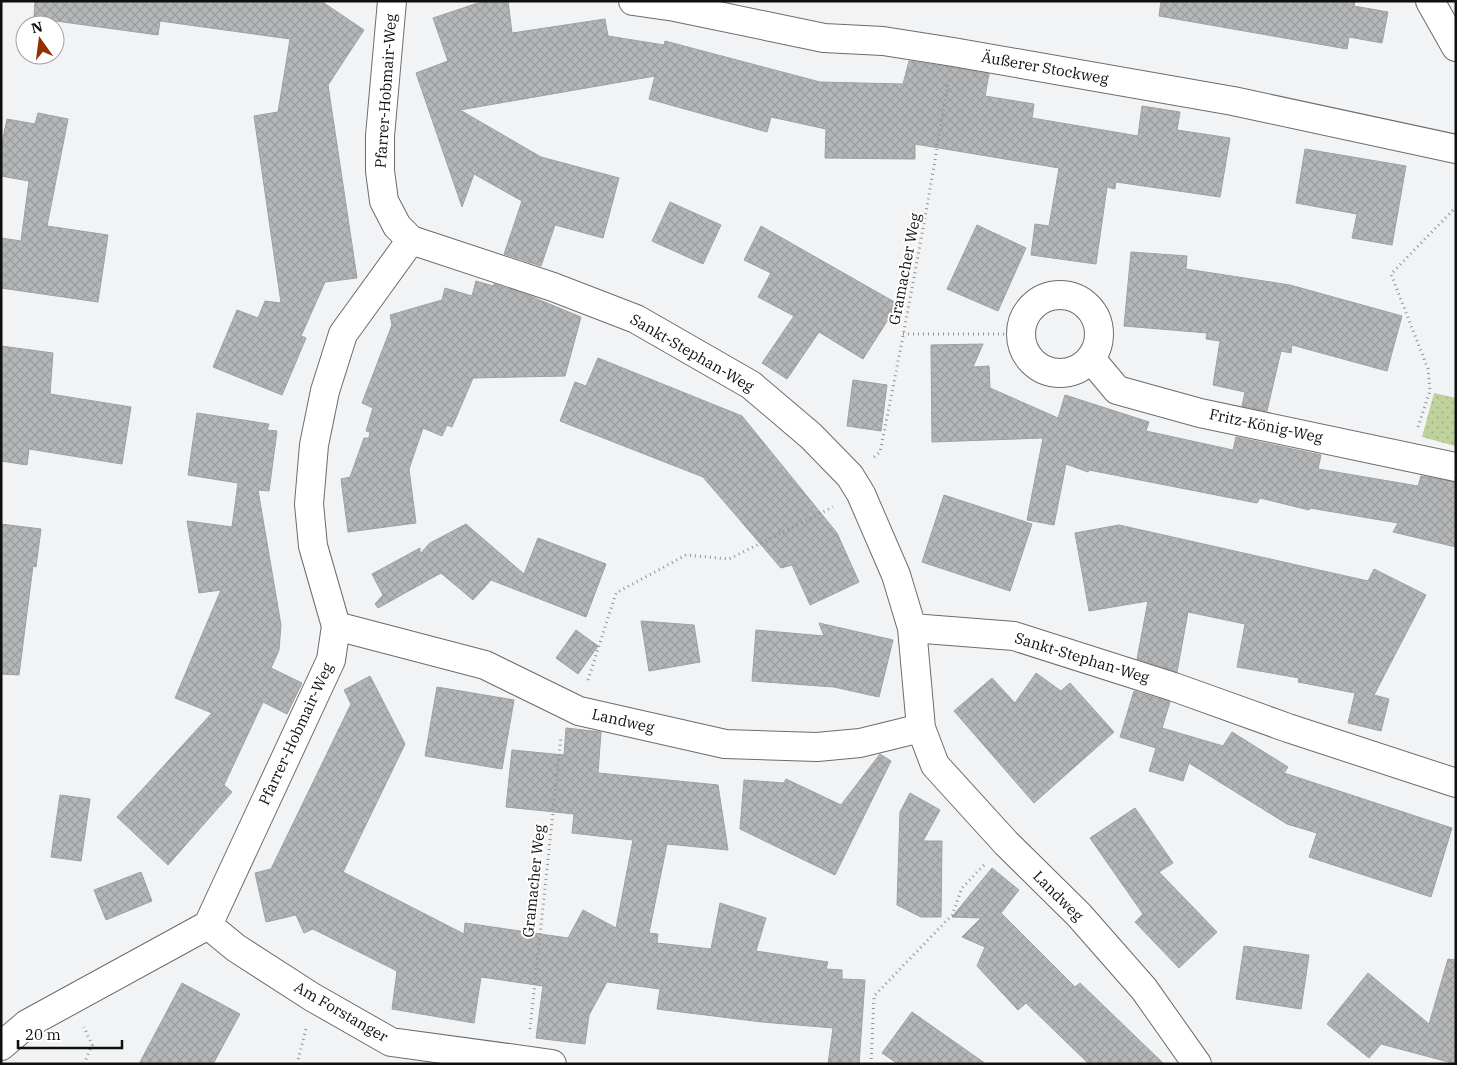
<svg xmlns="http://www.w3.org/2000/svg" width="1457" height="1065" font-family="'IBM Plex Serif',serif">
	<defs>
		<pattern id="park-dots" width="8" height="8" patternUnits="userSpaceOnUse" patternTransform="scale(1.25)"><rect width="8" height="8" fill="#c0d29b"/><path d="M2 2h.1M6 6h.1" fill="none" stroke="#a4b384" stroke-width="1.8" stroke-linecap="round"/></pattern>
		<pattern id="building-cross-hatch" width="8" height="8" patternUnits="userSpaceOnUse" patternTransform="scale(1.25)"><rect width="8" height="8" fill="#b5b6b7"/><path d="M0 0l8 8M0 8l8-8" fill="none" stroke="#9a9b9c"/></pattern>
	</defs>
	<rect width="100%" height="100%" fill="#f2f3f5"/>
	<path fill="url(#park-dots)" d="M1434,393L1456,398L1455,446L1422,437Z"/>
	<path fill="url(#building-cross-hatch)" stroke="#9fa0a1" d="M35,1H321L364,30L328,85L357,278L325,282L301,336L306,338L282,395L213,367L237,310L258,318L265,301L281,303L254,116L278,112L290,39L160,21L158,35L34,18Z
		M508,1L512,33L605,19L608,36L664,45L665,41L820,82L903,84L909,61L950,67L989,74L985,96L1034,104L1032,118L1138,136L1142,106L1180,112L1177,130L1230,138L1220,197L1116,182L1115,189L1107,187L1096,264L1031,255L1035,224L1049,226L1059,168L915,144V159L825,158L826,129L771,117L767,132L649,99L655,76L460,110L541,157L619,178L603,238L555,225L541,266L504,254L522,201L474,174L462,207L416,73L448,61L433,18L478,3Z
		M1161,1H1355L1354,6L1388,12L1382,43L1349,37L1347,49L1159,16Z
		M38,113L68,119L47,226L108,235L98,302L1,288V238L21,241L29,181L1,176V147L7,119L35,124Z
		M1305,149L1406,166L1392,245L1352,238L1357,214L1296,203Z
		M670,202L721,225L703,264L652,241Z
		M977,225L1026,248L998,311L947,289Z
		M761,226L898,304L863,359L819,332L787,379L762,363L794,316L758,297L771,273L744,260Z
		M1131,252L1187,256L1186,269L1290,285L1402,316L1387,371L1292,345L1291,353L1281,351L1267,411L1242,406L1245,392L1213,385L1220,341L1206,339L1207,333L1124,326Z
		M476,281L493,286L494,284L530,296L581,317L565,376L473,378L452,427L447,425L442,436L423,428L409,469L416,523L348,532L341,479L350,477L364,438H369L370,432L366,431L373,408L362,403L392,325L390,315L442,300L445,288L472,296Z
		M983,344L973,367L989,366L990,388L1058,418L1065,395L1149,422L1146,431L1233,450L1236,437L1321,455L1318,469L1418,486L1421,476L1456,482V547L1393,532L1398,523L1310,508L1309,510L1260,498L1257,503L1089,470L1088,472L1066,464L1054,525L1027,520L1043,438L932,442L931,345Z
		M1,346L53,353L50,394L131,407L122,464L29,449L27,465L1,461Z
		M598,358L742,416L837,533L859,582L810,605L792,565L781,568L703,477L560,421L575,382L586,386Z
		M853,380L887,385L881,431L847,426Z
		M197,413L269,424L267,430L277,431L269,491L258,490L281,625L279,650L271,668L302,683L287,714L263,702L224,785L232,792L168,865L117,817L212,713L175,698L221,590L199,593L187,521L232,527L238,483L188,475Z
		M944,495L1032,524L1010,591L922,562Z
		M1,524L41,529L36,567L33,566L19,675L1,674Z
		M466,524L524,574L538,538L606,564L586,617L491,580L473,600L441,573L378,608L375,604L383,595L372,574L420,548V554L430,543Z
		M1119,525L1368,581L1374,569L1426,595L1374,695L1389,699L1381,731L1348,723L1355,693L1298,682L1299,678L1237,667L1245,624L1188,612L1177,672L1137,659L1148,601L1089,611L1075,533Z
		M641,621L694,625L700,662L649,671Z
		M819,623L893,640L879,697L834,687L752,681L756,630L824,636Z
		M576,630L598,646L578,674L556,658Z
		M1036,673L1061,691L1070,683L1114,732L1034,803L954,711L992,678L1015,703Z
		M370,676L405,744L343,872L464,934L465,923L568,938L583,910L616,928L633,840L572,833L574,814L506,807L512,750L564,755L566,728L601,732L598,773L718,785L728,850L667,844L649,933L658,934L657,943L711,949L720,903L766,918L756,951L828,962L826,969L842,970V979L865,980L859,1064H828L833,1028L762,1022L657,1009L660,989L607,982L589,1015L585,1044L536,1038L543,986L481,977L474,1023L392,1009L397,971L313,929L304,933L296,915L266,922L255,873L271,869L351,704L344,690Z
		M437,687L514,700L502,769L425,756Z
		M1134,691L1170,702L1162,728L1223,746L1232,732L1288,767L1284,773L1452,828L1431,897L1309,857L1317,833L1287,824L1189,763L1183,781L1149,771L1156,748L1120,737Z
		M880,754L891,761L835,875L740,829L744,780L784,783L786,779L841,805Z
		M910,793L940,810L923,841H942L941,917H921L897,905L900,812Z
		M60,795L90,799L81,861L51,857Z
		M1135,808L1173,863L1159,872L1217,932L1179,968L1135,922L1143,914L1090,838Z
		M992,868L1019,890L1001,913L1075,987L1080,983L1164,1064H1089L1026,1003L1018,1010L977,966L985,947L962,937L981,918L952,917Z
		M141,872L152,901L106,920L94,890Z
		M1244,946L1309,955L1301,1009L1236,999Z
		M1448,959L1456,960V1064L1381,1044L1369,1058L1327,1024L1368,973L1429,1024Z
		M182,983L240,1014L213,1064H139Z
		M912,1012L986,1064H898L882,1053Z"/>
	<g fill="none" stroke-linecap="round" stroke-linejoin="round">
		<defs>
			<path id="minor" d="M392,1L380,136V171L384,201L397,226L411,240L553,287L636,319L751,385L811,436L850,476L861,494L896,575L912,628L921,728L935,765L1006,843L1079,915L1144,989L1197,1064
				M633,1L675,7L824,38L883,41L953,52L1233,101L1456,149
				M1430,1L1456,47
				M1021 334a39 39 0 1 1 78 0a39 39 0 1 1-78 0Z
				M1091,359L1117,390L1200,413L1456,467
				M336,626L485,665L579,711L725,744L817,747L860,743L921,728
				M912,628L1014,636L1174,687L1288,728L1456,783
				M208,925L236,948L312,997L391,1042L552,1064
				M1,1046L27,1024L208,925L331,660L336,626L313,546L309,504L314,445L325,391L343,334L411,240"/>
		</defs>
		<use href="#minor" stroke="#6b6c6d" stroke-width="30"/>
		<path stroke="#909193" stroke-width="3" stroke-dasharray="1 4" stroke-linecap="butt" d="M903,334H1020
			M1418,427L1430,391L1428,369L1391,274L1456,207
			M874,457L880,452C905,329 928,206 948,82
			M588,680L616,593L686,555L729,559L833,507
			M530,1029L561,737
			M84,1064L92,1045L84,1027
			M297,1064L306,1029
			M871,1064L874,996L952,915L962,888L985,864"/>
		<use href="#minor" stroke="#fff" stroke-width="28"/>
	</g>
	<g text-anchor="middle" stroke-width="4" stroke-linejoin="round" paint-order="stroke">
		<g font-size="15" fill="#0e0f0f" stroke="#fff">
			<text transform="translate(1045 68) rotate(10)" y="5">Äußerer Stockweg</text>
			<text transform="translate(386 91) rotate(-86)" y="5">Pfarrer-Hobmair-Weg</text>
			<text transform="translate(905 269) rotate(-79)" y="5">Gramacher Weg</text>
			<text transform="translate(692 353) rotate(30)" y="5">Sankt-Stephan-Weg</text>
			<text transform="translate(1266 426) rotate(12)" y="5">Fritz-König-Weg</text>
			<text transform="translate(1082 658) rotate(17)" y="5">Sankt-Stephan-Weg</text>
			<text transform="translate(623 721) rotate(13)" y="5">Landweg</text>
			<text transform="translate(296 734) rotate(-65)" y="5">Pfarrer-Hobmair-Weg</text>
			<text transform="translate(534 881) rotate(-84)" y="5">Gramacher Weg</text>
			<text transform="translate(1058 896) rotate(45)" y="5">Landweg</text>
			<text transform="translate(341 1012) rotate(30)" y="5">Am Forstanger</text>
		</g>
	</g>
	<rect width="1457" height="1065" fill="none" stroke="#0e0f0f" stroke-width="5"/>
	<g transform="translate(40 40) rotate(346)"><circle r="24" fill="#ffffff" stroke="#9f9f9f"/>
	<path d="M0-4L9 19L0 12L-9 19Z" fill="#953000"/>
	<text y="-8" font-size="14" font-weight="bold" text-anchor="middle" fill="#0e0f0f">N</text>
	</g>
	<path d="M18 1040v8h104v-8" fill="none" stroke="#0e0f0f" stroke-width="2.5"/>
	<text x="25" y="1040" font-size="15" fill="#0e0f0f" stroke="#ffffff" stroke-width="4" paint-order="stroke">20 m</text>
</svg>
